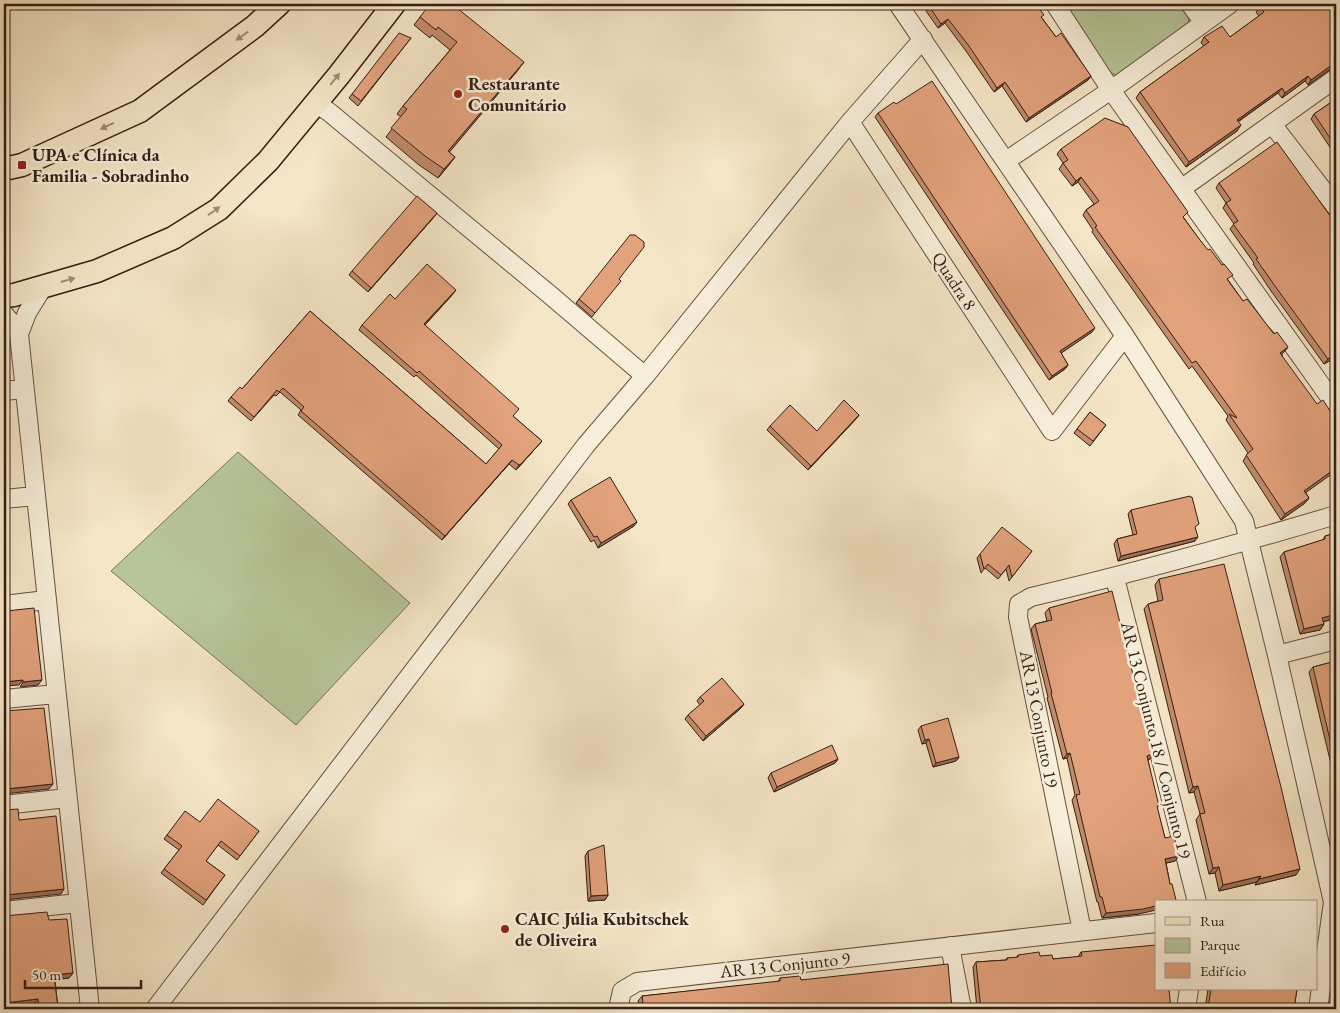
<svg xmlns="http://www.w3.org/2000/svg" width="1340" height="1013" font-family="'EB Garamond',serif">
	<rect width="100%" height="100%" fill="#f5e6c7"/>
	<filter id="stains"><feTurbulence type="fractalNoise" baseFrequency=".004" numOctaves="4"/><feColorMatrix values="0 0 0 0 .2 0 0 0 0 .09 0 0 0 0 .02 0 0 0 .5 -.17"/></filter>
	<radialGradient id="worn" r=".72"><stop offset=".6" stop-color="#630" stop-opacity="0"/><stop offset="1" stop-color="#630" stop-opacity=".3"/></radialGradient>
	<path fill="#b7c699" stroke="#767257" d="M1063,4H1180C1185,11 1192,17 1187,26L1118,76L1109,72Z
		M238,452L410,603L296,725L111,571Z"/>
	<g fill="none" stroke-linecap="round" stroke-linejoin="round">
		<defs>
			<path id="minor" d="M898,4L1125,336L1244,521L1277,655L1333,902L1318,1009
				M1055,4L1111,90L1336,406
				M1190,4L1204,23
				M923,39L850,122L1052,431L1125,336
				M316,103L329,112L549,294L645,376
				M1272,124L1336,207
				M1006,161L1111,90L1230,4
				M1181,189L1336,78
				M4,314L15,327L19,334L90,1009
				M19,334L27,313L43,287
				M4,391L24,389
				M4,499L35,496
				M1115,578L1197,902
				M4,605L46,600
				M1277,655L1336,640
				M4,699L56,694
				M4,805L67,798
				M4,911L78,903
				M1082,931L1018,617L1019,604L1031,597C1134,573 1235,545 1336,515
				M950,946L962,1009
				M155,1009L586,445L645,376L850,122
				M618,1009L622,991L637,982L1156,923
				M1186,1009L1189,989"/>
			<path id="major" d="M4,169L22,165L140,111L255,26L279,4
				M4,296L14,295L97,271L173,238L219,209L268,161L339,75L394,4"/>
		</defs>
		<use href="#minor" stroke="#655042" stroke-width="20"/>
		<use href="#major" stroke="#351e15" stroke-width="25"/>
		<use href="#minor" stroke="#f8efdb" stroke-width="18"/>
		<use href="#major" stroke="#f5e6c7" stroke-width="22"/>
	</g>
	<path fill="#c28b6b" stroke="#351e15" d="M932,4H1025L1042,18L1056,37L1091,76L1088,80L1026,122L1002,86L994,92L966,51L945,23L938,28L926,11L929,6Z
		M1336,4V65L1308,85L1305,81L1282,98L1278,93L1238,122L1237,131L1186,167L1136,98L1140,92L1204,46L1201,43L1204,37H1230L1259,16L1256,12L1260,7Z
		M420,17L518,70L449,152L455,157L438,178L419,165L386,137L401,117L397,114L403,106L450,50L432,35L430,38L414,25Z
		M411,38L358,106L349,98L352,94Z
		M1336,99V156L1311,119L1314,114Z
		M896,104L1092,332L1061,353L1068,365L1065,369L1049,380L875,117L878,113Z
		M1061,149L1184,218L1243,301L1288,347L1284,352L1282,354L1306,493L1309,498L1305,503L1281,520L1243,461L1248,453L1226,420L1228,416L1192,366L1189,369L1092,232L1093,230L1083,215L1086,210L1094,204L1078,182L1072,186L1059,169L1063,163L1057,154Z
		M1219,183L1336,224V367L1331,360L1324,364L1271,291L1253,264L1254,263L1230,229L1234,224L1223,208L1226,203L1216,188Z
		M434,217L368,292L349,275L352,271Z
		M619,279L592,317L576,303L579,299Z
		M453,294L425,325L514,417L542,441L518,468L516,470L509,464L442,540L298,415L301,410L280,392L276,396L274,395L251,421L228,401L231,397L242,389L310,311L486,464L499,449L416,375L414,377L359,330L362,325L395,299Z
		M1090,412L1106,425L1090,446L1074,433Z
		M859,415L856,419L808,470L767,430L770,426L817,431Z
		M571,500L634,526L598,548L594,540L591,542L568,504Z
		M1131,510L1195,541L1118,561L1114,544L1117,539L1133,535L1128,514Z
		M1336,533V618L1323,622L1324,624L1320,630L1300,634L1280,557L1284,552L1323,540L1325,536Z
		M1032,551L1009,581L1006,569L998,579L985,568L981,573L977,558L980,554Z
		M1159,579L1296,875L1255,885L1257,882L1219,891L1215,873L1209,874L1196,820L1200,814L1194,792L1189,793L1144,609L1148,604L1158,601L1155,585Z
		M1049,608L1153,754L1150,759L1148,760L1157,809L1165,838L1179,856L1175,861L1166,863L1170,884L1176,900L1175,902H1156L1139,914L1102,918L1098,902H1097L1072,800L1075,795L1067,758L1063,759L1047,698L1048,697L1031,629L1035,624L1047,621L1045,613Z
		M1336,661V785L1309,672L1313,667Z
		M700,697L744,704L741,708L703,741L685,719L688,715L700,705L697,701Z
		M921,726L959,757L956,761L933,767L926,743L922,744L918,730Z
		M838,759L835,763L774,792L768,778L771,773Z
		M200,822L259,831L237,860L218,845L206,861L225,875L203,905L161,873L179,850L164,839L167,835Z
		M588,851L608,895L605,900L588,901L585,856Z
		M4,916L49,920L73,973L69,978L55,980L58,1009H35L34,1004L4,1008Z
		M1081,952L1171,1009H977L973,967L976,962L1006,960L1007,958H1016L1018,955L1040,956L1053,959L1078,957Z
		M780,978L801,980L952,1009H631L635,1004H639L638,1001L642,996L778,982Z
		M1208,989H1297L1294,1009H1205Z"/>
	<path fill="#9e7157" stroke="#351e15" d="M948,19L945,23L938,28L941,24Z
		M524,62L518,70L443,160L448,151Z
		M1336,62V65L1308,85L1311,80Z
		M1091,76L1088,80L1026,122L1029,118Z
		M1308,76L1305,81L1282,98L1285,93Z
		M1005,82L1002,86L994,92L997,88Z
		M1282,88L1278,93L1233,125L1237,120Z
		M1241,125L1237,131L1186,167L1189,162Z
		M455,157L449,165L438,178L444,169Z
		M1081,177L1078,182L1072,186L1076,181Z
		M437,213L434,217L368,292L371,288Z
		M456,290L453,294L421,329L424,324Z
		M1095,328L1092,332L1057,356L1060,351Z
		M1288,347L1284,352L1277,358L1280,353Z
		M1334,355L1331,360L1324,364L1328,359Z
		M1068,365L1065,369L1049,380L1052,376Z
		M859,415L856,419L808,470L811,466Z
		M542,441L518,468L516,470L519,465Z
		M512,460L509,464L442,540L445,536Z
		M1336,468V471L1301,496L1304,491Z
		M1309,498L1305,503L1281,520L1285,514Z
		M637,522L634,526L598,548L601,543Z
		M1198,537L1195,541L1118,561L1121,556Z
		M1336,614V618L1319,623L1322,618Z
		M1324,624L1320,630L1300,634L1304,629Z
		M23,680L19,685L4,686V682Z
		M42,680L38,685L20,687L23,682Z
		M744,704L741,708L703,741L706,736Z
		M929,739L926,743L922,744L925,740Z
		M1070,753L1067,758L1063,759L1067,754Z
		M1153,754L1150,759L1143,761L1147,756Z
		M959,757L956,761L933,767L936,763Z
		M838,759L835,763L774,792L777,787Z
		M53,784L49,789L4,794V790L6,789Z
		M1198,786L1194,792L1189,793L1193,787Z
		M1179,856L1175,861L1162,864L1165,859Z
		M1219,867L1215,873L1209,874L1213,868Z
		M1300,869L1296,875L1255,885L1259,879Z
		M1261,876L1257,882L1219,891L1223,885Z
		M64,889L61,894L4,900V896L6,895Z
		M608,895L605,900L588,901L591,896Z
		M1156,906V910L1139,914L1102,918L1106,913Z
		M73,973L69,978L50,980L54,975Z
		M38,999L34,1004L4,1008V1003Z"/>
	<path fill="#e2a27c" stroke="#351e15" d="M430,4H452L524,62L448,151L455,157L444,169L425,156L391,128L407,109L403,106L457,42L438,27L436,30L420,17Z
		M933,4H1025L1026,5L1027,4H1036L1044,15L1041,17L1056,37L1061,33L1091,76L1029,118L1005,82L997,88L969,46L948,19L941,24L929,6Z
		M1264,4H1336V62L1311,80L1308,76L1285,93L1282,88L1237,120L1241,125L1189,162L1140,92L1209,42L1204,37L1222,26L1230,37L1264,12L1260,7Z
		M399,33L411,38L361,101L352,94Z
		M932,81L1095,328L1060,351L1068,365L1052,376L878,113L894,102L896,104Z
		M1336,99V147L1314,114Z
		M1105,118L1128,127L1188,212L1183,217L1200,240L1208,250L1210,249L1222,265L1224,264L1233,275L1227,279L1243,301L1247,299L1274,334L1277,332L1288,347L1280,353L1317,404L1323,400L1336,420V468L1304,491L1309,498L1285,514L1246,455L1253,449L1229,414L1237,418L1196,361L1192,363L1095,227L1097,226L1086,210L1099,201L1081,177L1076,181L1063,163L1068,160L1061,149Z
		M1277,142L1336,224V358L1334,355L1328,359L1275,286L1256,259L1258,258L1233,224L1238,221L1226,203L1231,200L1219,183Z
		M417,196L437,213L371,288L352,271Z
		M630,235H635L644,242V247L619,279L621,281L595,313L579,299Z
		M427,264L456,290L424,324L519,409L513,416L542,441L521,464L519,465L512,460L445,536L301,411L304,407L283,388L279,392L277,390L254,417L231,397L240,387L242,389L310,311L486,464L502,445L419,371L417,373L362,325L390,294L395,299Z
		M844,400L859,415L811,466L770,426L790,405L817,431Z
		M1090,412L1106,425L1093,441L1077,429Z
		M610,477L637,522L601,543L597,536L594,537L571,500Z
		M1190,496V497H1192L1199,524L1195,527L1198,537L1121,556L1117,539L1137,534L1131,510Z
		M1002,527L1032,551L1012,577L1009,565L1001,575L988,564L984,569L980,554Z
		M1336,533V614L1322,618L1324,624L1304,629L1284,552L1325,539V536Z
		M1224,564L1281,787L1300,869L1259,879L1261,876L1223,885L1219,867L1213,868L1200,814L1205,813L1198,786L1193,787L1148,604L1163,600L1159,579Z
		M1112,591L1153,754L1147,756L1159,806H1157L1165,838L1174,836L1179,856L1165,859L1170,884H1172L1176,900L1170,902H1156V906L1143,909L1106,913L1102,897H1100L1076,795L1080,794L1070,753L1067,754L1051,693H1052L1035,624L1052,620L1049,608Z
		M34,608L42,680L23,682V680L4,682V610L6,611Z
		M1336,661V766L1313,667Z
		M722,678L744,704L706,736L688,715L704,701L700,697Z
		M44,708L53,784L6,789L4,790V711Z
		M948,718L959,757L936,763L929,739L925,740L921,726Z
		M832,745L838,759L777,787L771,773Z
		M218,799L259,831L240,856L221,841L206,861L225,875L206,900L164,869L182,846L167,835L185,811L200,822Z
		M18,809L19,820L56,816L64,889L6,895L4,896V810Z
		M604,845L608,895L591,896L588,851Z
		M47,912L49,920L67,919L73,973L54,975L58,1009H39L38,999L4,1003V916Z
		M1156,945V989H1169L1171,1009H981L976,962L1007,960V958L1018,957V955L1039,952L1040,956L1052,955L1053,959L1082,956L1081,952Z
		M948,964L952,1009H635V1004L643,1003L642,996L780,981V978L800,976L801,980Z
		M1211,989H1297L1294,1009H1208Z"/>
	<defs><path id="oneway-solid" d="M-6-.8H1V-3.2L6.5 0L1 3.2V.8H-6Z" transform="scale(1.25)"/></defs>
	<g fill="#9f8c77">
		<use href="#oneway-solid" transform="translate(242 36) rotate(144)"/>
		<use href="#oneway-solid" transform="translate(335 79) rotate(-51)"/>
		<use href="#oneway-solid" transform="translate(107 126) rotate(155)"/>
		<use href="#oneway-solid" transform="translate(214 211) rotate(-35)"/>
		<use href="#oneway-solid" transform="translate(68 280) rotate(-16)"/>
	</g>
	<g fill="#8f2418" stroke="#f8efdb" stroke-width="2">
		<circle cx="458" cy="94" r="5"/>
		<rect x="17" y="160" width="10" height="10" rx="2.5"/>
		<circle cx="505" cy="929" r="5"/>
	</g>
	<g text-anchor="middle" stroke-width="5" stroke-linejoin="round" paint-order="stroke">
		<g font-size="18" font-weight="bold" fill="#351e15" stroke="#f8efdb" text-anchor="start">
			<text x="468" y="90">Restaurante<tspan x="468" dy="21">Comunitário</tspan></text>
			<text x="32" y="161">UPA e Clínica da<tspan x="32" dy="21">Familia - Sobradinho</tspan></text>
			<text x="515" y="925">CAIC Júlia Kubitschek<tspan x="515" dy="21">de Oliveira</tspan></text>
		</g>
		<g font-size="18" fill="#351e15" stroke="#f8efdb">
			<text transform="translate(954 281) rotate(57)" y="6">Quadra 8</text>
			<text transform="translate(1039 719) rotate(79)" y="6">AR 13 Conjunto 19</text>
			<text transform="translate(1156 740) rotate(76)" y="6">AR 13 Conjunto 18 / Conjunto 19</text>
			<text transform="translate(785 965) rotate(-6)" y="6">AR 13 Conjunto 9</text>
		</g>
	</g>
	<rect width="1340" height="1013" fill="none" stroke="#f5e6c7" stroke-width="20"/>
	<rect x="5" y="5" width="1330" height="1003" fill="none" stroke="#351e15" stroke-width="2.5"/>
	<rect x="10" y="10" width="1320" height="993" fill="none" stroke="#351e15"/>
	<rect x="1155" y="900" width="162" height="90" fill="#f8efdb" stroke="#aa9b8c"/>
	<rect x="1165" y="917" width="25" height="8" fill="#f5e6c7" stroke="#aa9b8c"/>
	<text x="1200" y="926" font-size="15" fill="#351e15">Rua</text>
	<rect x="1165" y="938" width="25" height="15" fill="#b7c699" stroke="#aa9b8c"/>
	<text x="1200" y="950" font-size="15" fill="#351e15">Parque</text>
	<rect x="1165" y="963" width="25" height="15" fill="#e2a27c" stroke="#aa9b8c"/>
	<text x="1200" y="976" font-size="15" fill="#351e15">Edifício</text>
	<path d="M25 980v8h116v-8" fill="none" stroke="#351e15" stroke-width="2.5"/>
	<text x="32" y="980" font-size="15" fill="#351e15" stroke="#f8efdb" stroke-width="4" paint-order="stroke">50 m</text>
	<rect width="100%" height="100%" filter="url(#stains)"/>
	<rect width="100%" height="100%" fill="url(#worn)"/>
</svg>
